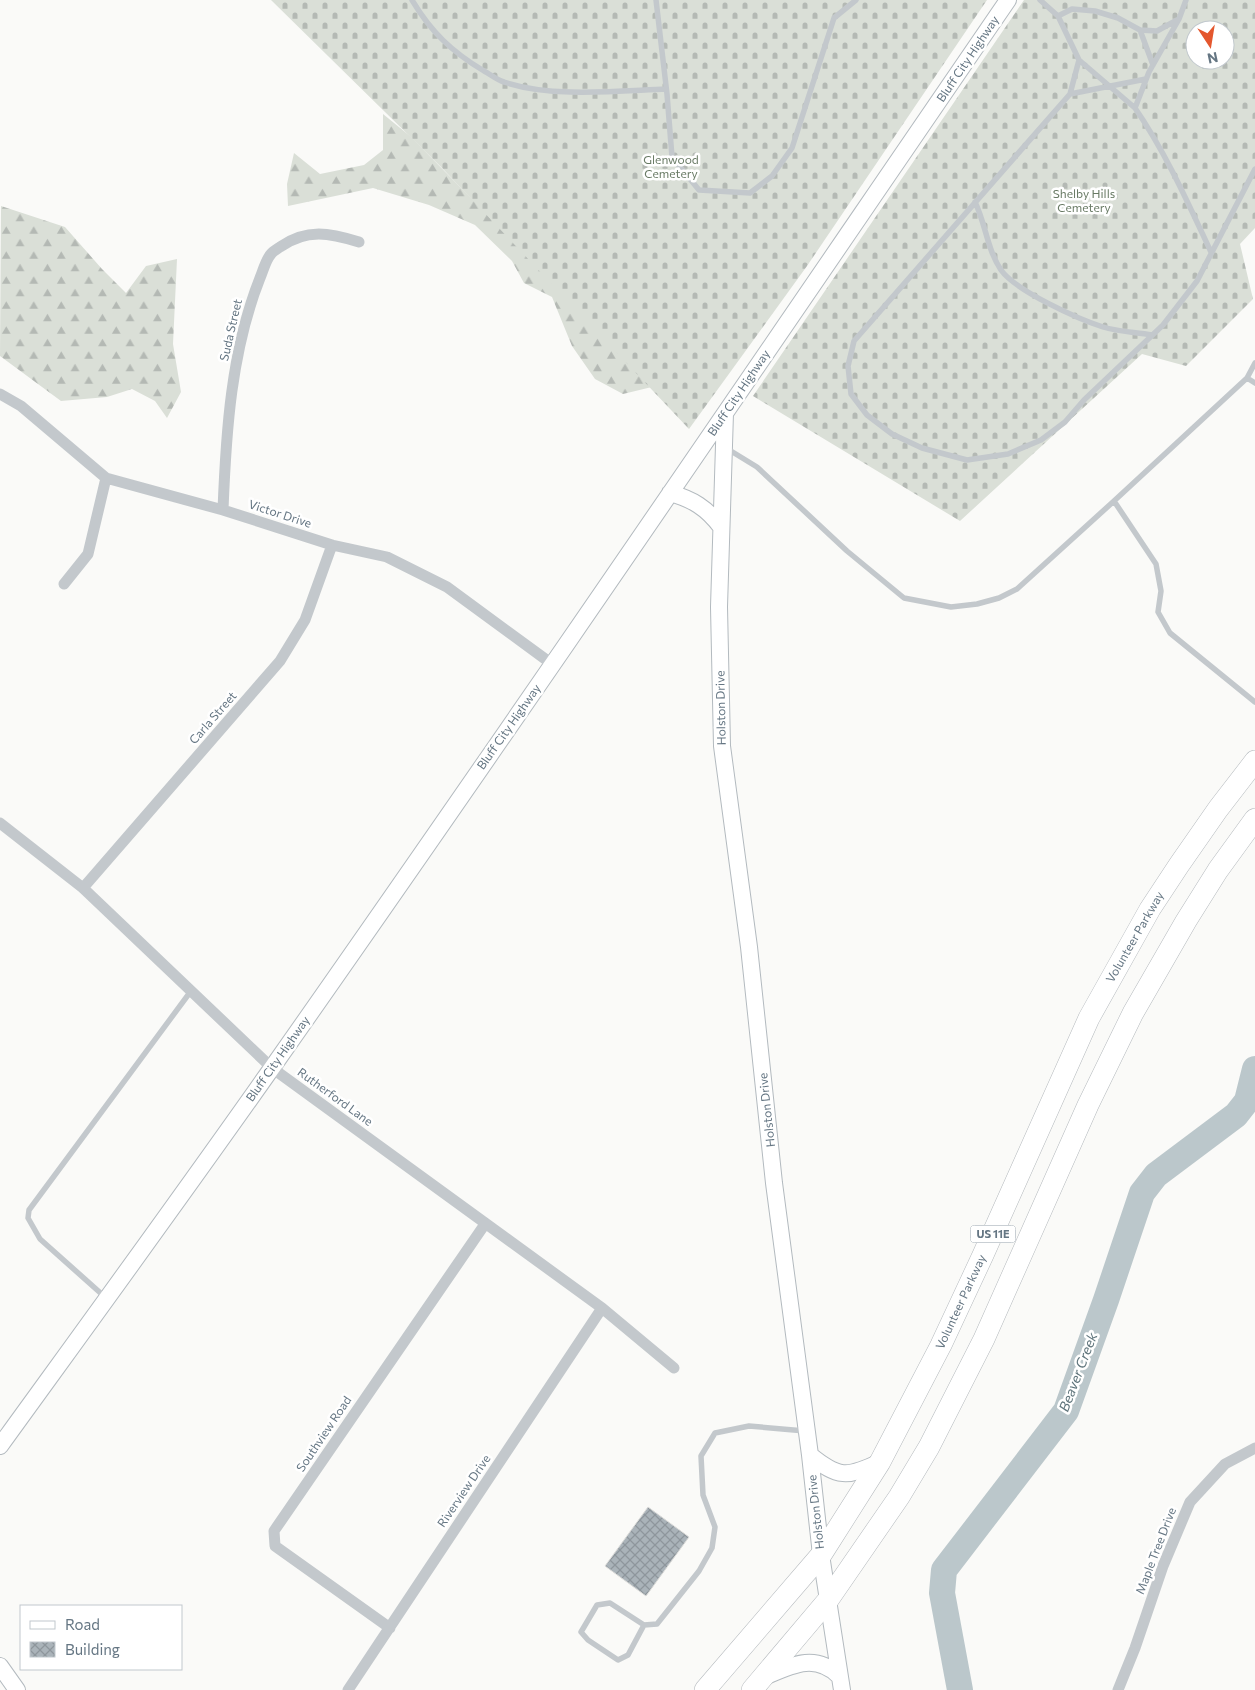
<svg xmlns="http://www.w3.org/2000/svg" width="1255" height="1690" font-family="Commissioner,sans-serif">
	<defs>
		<pattern id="forest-firs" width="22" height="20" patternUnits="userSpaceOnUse" patternTransform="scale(1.25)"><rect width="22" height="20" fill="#dadfd7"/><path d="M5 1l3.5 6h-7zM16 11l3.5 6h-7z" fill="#b4b9b4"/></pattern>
		<pattern id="cemetery-stones" width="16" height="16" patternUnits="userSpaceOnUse" patternTransform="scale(1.25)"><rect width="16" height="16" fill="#dadfd7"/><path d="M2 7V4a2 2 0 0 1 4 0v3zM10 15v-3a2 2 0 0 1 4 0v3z" fill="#b4b9b4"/></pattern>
		<pattern id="building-cross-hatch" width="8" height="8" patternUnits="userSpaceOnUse" patternTransform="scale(1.25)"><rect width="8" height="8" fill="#aab3b9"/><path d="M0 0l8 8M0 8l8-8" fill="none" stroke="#8e969c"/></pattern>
	</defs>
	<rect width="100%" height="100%" fill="#fafaf8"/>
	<path fill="url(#forest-firs)" d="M383,114L410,136L656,386L623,394L595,379L572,346L552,297L524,283L512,261L475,225L429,205L373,188L288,206L287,184L294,153L320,174L364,165L383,150Z
		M1,206L65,227L102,269L126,293L146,266L177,259L173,344L181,392L167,418L155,401L132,389L107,397L61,401L0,356Z"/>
	<path fill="url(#cemetery-stones)" fill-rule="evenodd" d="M271,0H987L807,266L689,429L442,168Z
		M1024,0H1255V228L1240,244L1253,299L1186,366L1142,354L960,521L753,396ZM1195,30H1225V60H1195Z"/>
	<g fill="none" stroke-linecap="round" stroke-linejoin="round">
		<path stroke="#bbc7cb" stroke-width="26" d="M960,1690L942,1593L944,1570L1066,1411L1106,1300L1142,1193L1156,1175L1236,1115L1247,1101L1255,1069"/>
	</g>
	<path fill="url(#building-cross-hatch)" stroke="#dcdcda" d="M648,1507L689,1537L646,1596L605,1566Z"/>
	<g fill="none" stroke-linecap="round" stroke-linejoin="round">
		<defs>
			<path id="secondary" d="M725,413L719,607L722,746L749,947L774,1183L810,1455L821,1555L842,1690
				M670,493C692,499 707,508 721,527
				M0,1446C92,1319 184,1193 274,1065C522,712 764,356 1008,0
				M810,1455C838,1478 847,1478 880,1462
				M0,1666L17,1690
				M764,1677C790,1666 815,1652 839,1676"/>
			<path id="highway" d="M705,1690L821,1555L880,1462L941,1345L983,1255L1089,1018L1150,909L1179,865L1218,809L1255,761
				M752,1690L828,1600L899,1497L929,1447L984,1339L1088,1105L1133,1013L1186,921L1218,870L1255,819"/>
		</defs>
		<use href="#secondary" stroke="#b3babf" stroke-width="18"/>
		<use href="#highway" stroke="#b4b9bd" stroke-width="22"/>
		<path stroke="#c3c8cc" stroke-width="5.5" d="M412,0C431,32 452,52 484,71C490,74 497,80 504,82C552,98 616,91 666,89
			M656,0L667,94L672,157L699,190L750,193L772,176L792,148L834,18L856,0
			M1040,0L1058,16L1079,60L1070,94L854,341L848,366L851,394L867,415L892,434L922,448L967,460L1008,454L1041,440L1065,422L1084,400L1163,325L1197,281L1255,169
			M1186,0L1179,19L1149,72L1135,108C1166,153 1188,203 1211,252
			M1058,16L1072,9L1095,11L1118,18L1140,30L1157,31L1177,20
			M1140,30L1153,65
			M1079,60L1135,108
			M1070,94L1146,79
			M975,202C986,225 987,249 1001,270C1016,291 1078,319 1103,327C1119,332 1136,332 1152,335
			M1255,363L1247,378L1114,501L1156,564L1161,591L1158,612L1170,633L1255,702
			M1247,378L1255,383
			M726,448L757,467L847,551L904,598L951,607L977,604L999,598L1017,589L1114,501
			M105,1297L40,1239L28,1218L29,1210L191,991
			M644,1625L628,1655L618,1660L588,1640L581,1632L597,1605L610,1603L644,1625L657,1624L699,1571L712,1548L715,1527L703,1495L701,1456L715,1433L749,1426L805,1431"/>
		<path stroke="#c3c8cc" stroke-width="11" d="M0,394L21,406L106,478L223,510L332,545L387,557L447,587L552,664
			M223,510C226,432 231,351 260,278C263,271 266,259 271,254C273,251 277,249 280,247C307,228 330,233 359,242
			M64,584L88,554L106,478
			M0,823L83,888L272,1068L602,1308L674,1368
			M83,888L280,661L305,620L332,545
			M390,1628L275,1546L274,1531L485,1224
			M348,1690L602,1308
			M1118,1690L1135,1648L1163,1566L1190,1502L1225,1464L1255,1448"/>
		<use href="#secondary" stroke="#fff" stroke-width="16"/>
		<use href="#highway" stroke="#fff" stroke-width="21"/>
	</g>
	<g text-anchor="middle" stroke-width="5" stroke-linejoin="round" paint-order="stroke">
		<rect fill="#fff" stroke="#939fa8" stroke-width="1" x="970.5" y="1225.5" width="45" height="17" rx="4"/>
		<g font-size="11" font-weight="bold" fill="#657683">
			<text x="993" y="1238">US 11E</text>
		</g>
		<g font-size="12" fill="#657683" stroke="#fff">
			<text transform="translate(968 59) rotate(-56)" y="4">Bluff City Highway</text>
			<text transform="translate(231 330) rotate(-77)" y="4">Suda Street</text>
			<text transform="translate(739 393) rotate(-56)" y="4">Bluff City Highway</text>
			<text transform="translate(280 514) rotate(18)" y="4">Victor Drive</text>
			<text transform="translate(721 708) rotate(-91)" y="4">Holston Drive</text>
			<text transform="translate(213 718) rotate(-49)" y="4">Carla Street</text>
			<text transform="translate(509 727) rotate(-55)" y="4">Bluff City Highway</text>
			<text transform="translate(1135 937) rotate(-60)" y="4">Volunteer Parkway</text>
			<text transform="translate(278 1059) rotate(-55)" y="4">Bluff City Highway</text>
			<text transform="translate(335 1097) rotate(36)" y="4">Rutherford Lane</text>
			<text transform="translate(767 1110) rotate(-96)" y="4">Holston Drive</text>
			<text transform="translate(961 1302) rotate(-65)" y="4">Volunteer Parkway</text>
			<text transform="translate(324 1434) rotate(-56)" y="4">Southview Road</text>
			<text transform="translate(464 1491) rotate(-56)" y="4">Riverview Drive</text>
			<text transform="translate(816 1512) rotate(-96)" y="4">Holston Drive</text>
			<text transform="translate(1156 1551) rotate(-69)" y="4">Maple Tree Drive</text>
		</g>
		<g font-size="12" fill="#687a64" stroke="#fff">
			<text x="671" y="164">Glenwood<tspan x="671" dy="14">Cemetery</tspan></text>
			<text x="1084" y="198">Shelby Hills<tspan x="1084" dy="14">Cemetery</tspan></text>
		</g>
		<g font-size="14" font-style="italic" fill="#60757c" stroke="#fff">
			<text transform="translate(1078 1372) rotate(-69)" y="5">Beaver Creek</text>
		</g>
	</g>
	<rect x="20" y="1605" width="162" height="65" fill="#ffffff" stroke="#c1c8cd"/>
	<rect x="30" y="1621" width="25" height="8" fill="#ffffff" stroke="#c1c8cd"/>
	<text x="65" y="1630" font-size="15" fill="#657683">Road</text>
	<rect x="30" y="1642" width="25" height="15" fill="url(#building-cross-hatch)" stroke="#c1c8cd"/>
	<text x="65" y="1655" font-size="15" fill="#657683">Building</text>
	<g transform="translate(1210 45) rotate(168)"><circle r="24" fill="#ffffff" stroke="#c1c8cd"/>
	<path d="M0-4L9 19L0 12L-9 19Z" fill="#e4572e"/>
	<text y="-8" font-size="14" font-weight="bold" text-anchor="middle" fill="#657683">N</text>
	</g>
</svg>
